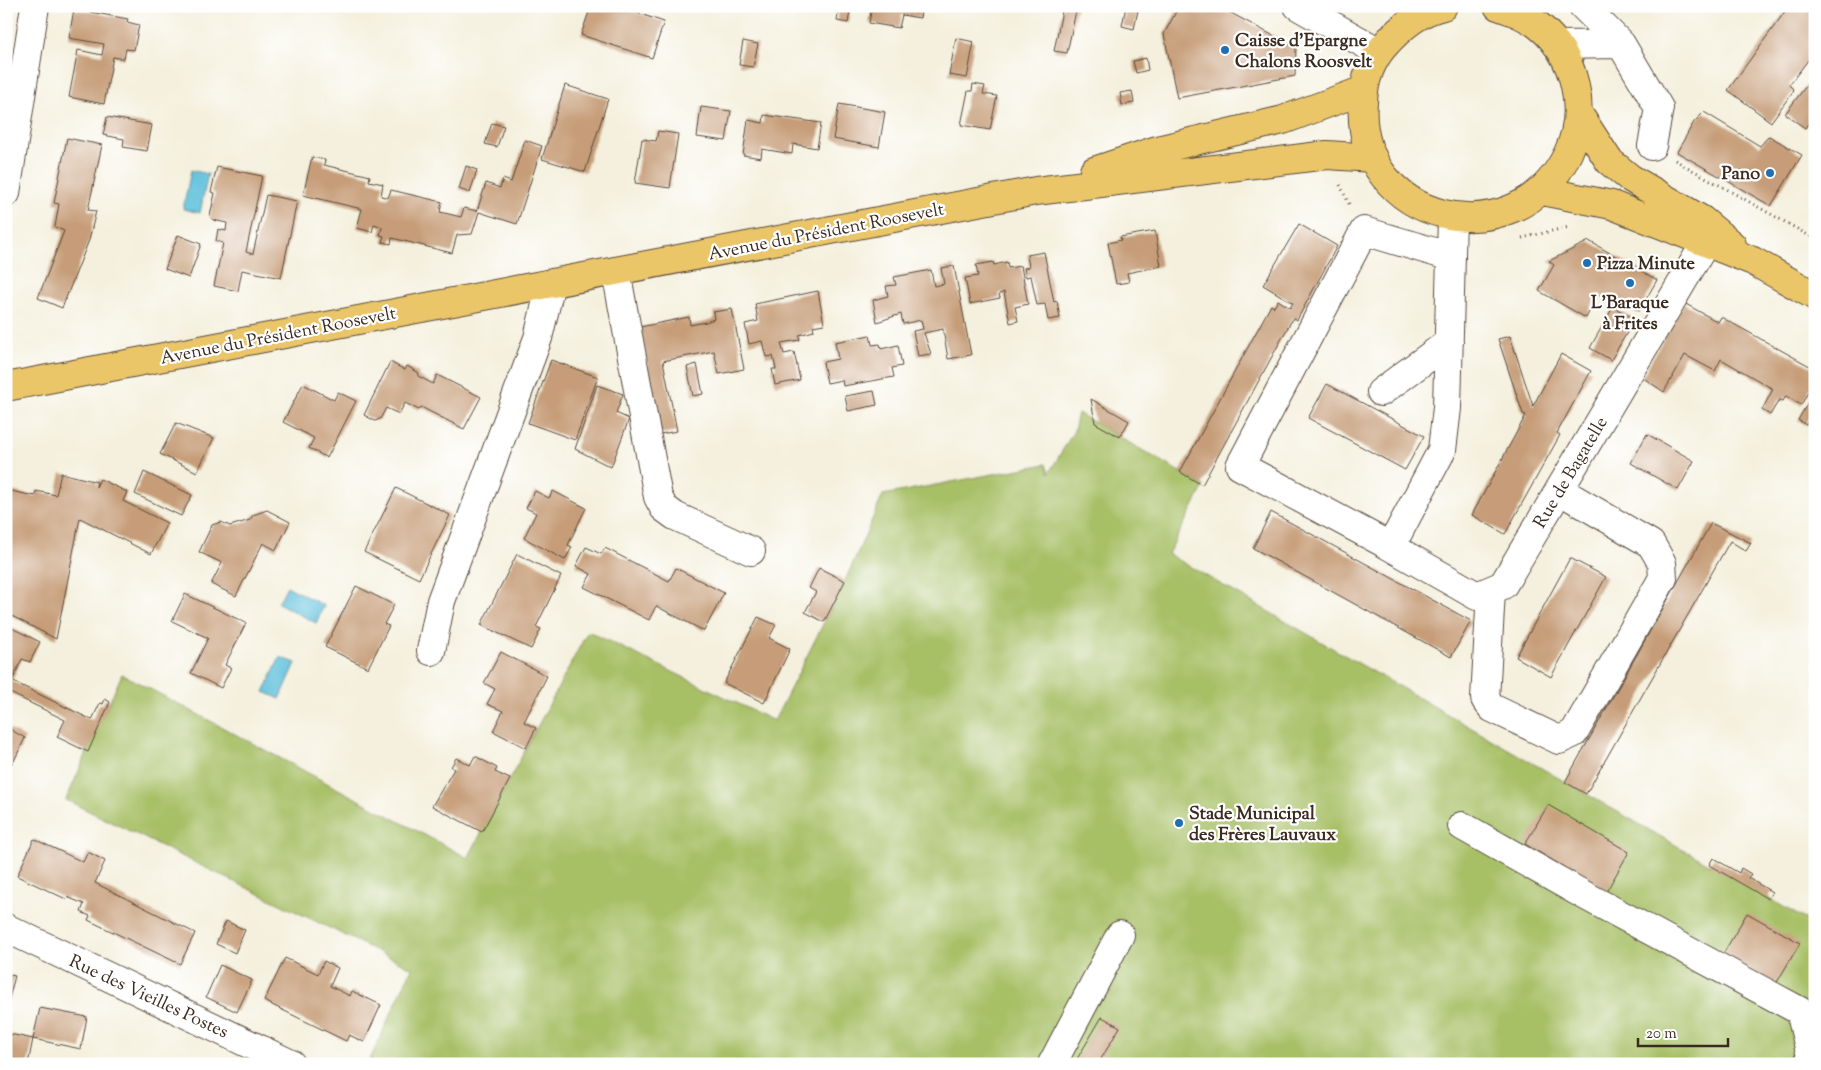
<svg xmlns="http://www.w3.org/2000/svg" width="1821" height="1070" font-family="'Sorts Mill Goudy',serif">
	<rect width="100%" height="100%" fill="#fff"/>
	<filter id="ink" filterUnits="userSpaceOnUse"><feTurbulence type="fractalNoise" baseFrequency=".02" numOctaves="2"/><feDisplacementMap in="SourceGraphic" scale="10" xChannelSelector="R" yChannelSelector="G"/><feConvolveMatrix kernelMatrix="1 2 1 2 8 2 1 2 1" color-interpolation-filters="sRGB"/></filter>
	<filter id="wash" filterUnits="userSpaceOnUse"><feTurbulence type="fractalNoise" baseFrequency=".0096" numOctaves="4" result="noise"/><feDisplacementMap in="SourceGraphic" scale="20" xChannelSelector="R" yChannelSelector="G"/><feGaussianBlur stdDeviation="1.12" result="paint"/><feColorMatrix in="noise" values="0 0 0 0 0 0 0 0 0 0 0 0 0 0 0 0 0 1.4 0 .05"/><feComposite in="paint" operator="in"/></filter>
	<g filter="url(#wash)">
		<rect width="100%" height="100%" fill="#f4f0dd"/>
		<path fill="#a7c066" stroke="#717542" d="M1078,413L1204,486L1168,554L1815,925V1064H368L412,968L66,800L122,674L468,858L588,631L774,721L845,581L883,495L1046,464L1049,473L1074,431Z"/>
		<path fill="#5dc0db" stroke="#4c757c" d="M191,170L208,174L200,213L183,209Z
			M287,586L324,606L316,623L278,603Z
			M280,657L296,663L280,699L264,692Z"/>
		<g id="blocks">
			<path fill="#c69d78" d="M591,6H617L664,22L652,58L581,35Z
				M839,6H851L848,23L837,21Z
				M872,6H922L920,18L902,15L899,28L869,23Z
				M1063,6H1077L1067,53L1054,51Z
				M1126,6H1139L1134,29L1122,26Z
				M1179,6H1218L1296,48L1295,76L1177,98L1164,34Z
				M1781,6H1815V51L1789,85L1794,90L1771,122L1728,90L1786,10Z
				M74,9L128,19L127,22L139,25L134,50L126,49L124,59L113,57L104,104L69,97L78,50L102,55L104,44L69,38Z
				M956,38L974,42L967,78L949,75Z
				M743,41L758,44L753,67L739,65Z
				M1146,58L1148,70L1136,73L1133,61Z
				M1815,74V115L1805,128L1785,114Z
				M973,84L985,86L983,94L997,96L990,130L961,125L968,91H972Z
				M565,85L608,99L585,172L542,159Z
				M1132,91L1134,103L1122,105L1120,93Z
				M839,104L885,112L879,147L833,139Z
				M701,107L731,111L726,141L697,137Z
				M1704,112L1760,146L1769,136L1802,155L1771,206L1677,152L1694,122Z
				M764,115L821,123L817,148L793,144L792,154L762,149L761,158L743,155L748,120L763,123Z
				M107,117L152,125L147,151L123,147L124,139L103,135Z
				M492,123L504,126L497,147L485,144Z
				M658,131L678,134L670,188L635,183L642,139L656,141Z
				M67,138L102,145L88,210L96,211L89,240L62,308L38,298L64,231L55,227L59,204L54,203Z
				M525,140L542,146L517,224L479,212L472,234L457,235L452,253L392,238L391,244L382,242L384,236L380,235L382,227L374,224L372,232L357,228L362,209L303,195L312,157L325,160L324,165L370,176L369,181L383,184L381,196L388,198L391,190L442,202L440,212L461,217L464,208L477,211L486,183L500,188L503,179L511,182Z
				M466,166L477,170L470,193L459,189Z
				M217,167L262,176L246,252L253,254L266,195L297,201L281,278L242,270L238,291L214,286L223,243L216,241L218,229L226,231L227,223L213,220L210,216L215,193L211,192Z
				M1299,224L1337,246L1297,320L1293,318L1202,485L1180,472L1271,305L1274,307L1278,300L1290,308L1293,303L1263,285Z
				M1155,231L1161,266L1127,273L1129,282L1116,284L1108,243L1121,240L1120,237Z
				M178,235L201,244L189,278L165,269Z
				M1589,241L1657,280L1639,311L1623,302L1620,307L1598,294L1586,318L1539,291L1554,265L1549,261Z
				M1044,252L1054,302L1057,301L1060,318L1048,320L1045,304L1037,305L1031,276L1026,277L1024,268L1029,267L1027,255Z
				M993,262L994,265L1007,262L1008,268L1021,266L1028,304L1015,307L1018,321L1010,323L1004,292L999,294L1000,298L970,304L965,278L978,276L976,265Z
				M954,266L971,355L948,359L943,329L924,333L931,354L918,356L913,331L923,329L921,320L903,324L901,314L877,322L873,300L888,296L886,286L896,285L894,277L931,270L934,286L944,284L941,268Z
				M818,291L824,324L813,326L814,331L799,335L800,340L781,343L784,354L794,352L800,380L775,385L772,369H776L773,356L766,357L762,341L749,344L745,324L758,321L755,304Z
				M1684,303L1718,322L1721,317L1815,369V379L1801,405L1786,396L1783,401L1779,400L1770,415L1762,410L1773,389L1721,359L1715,371L1685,355L1664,392L1642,377Z
				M1613,307L1635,319L1611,360L1590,348Z
				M732,309L744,369L719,374L714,351L663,361L677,431L661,434L640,327L689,317L690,325L706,322L714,319L713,312Z
				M870,335L872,345L880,344L881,349L898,345L902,366L892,368L894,377L843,386L842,380L827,383L823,362L838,359L835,342Z
				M1510,336L1533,406L1561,354L1591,371L1557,433L1560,435L1505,534L1472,515L1526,415L1523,414L1498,339Z
				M551,360L598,377L575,440L528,423Z
				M390,362L405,370L407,366L419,373L418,376L433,384L437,375L481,397L464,429L421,407L419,410L405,403L399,414L386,408L380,419L375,421L364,415Z
				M697,364L703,394L693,396L687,367Z
				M303,384L334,400L338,392L356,401L327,458L309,448L314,438L283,422Z
				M1327,384L1424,436L1405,470L1308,418Z
				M597,385L623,394L616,413L629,419L611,467L575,449Z
				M1815,390V418L1810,416L1806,425L1798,420Z
				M874,391L877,405L848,411L845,396Z
				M1091,399L1129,421L1120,437L1095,423Z
				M176,423L214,438L197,472L160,454Z
				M1647,434L1694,461L1678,490L1631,463Z
				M144,472L192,495L181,516L135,494Z
				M61,473L97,482L96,487L100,479L127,492L123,501L167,523L151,554L80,518L56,639L6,613V490L35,496L36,491L56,495Z
				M396,488L450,515L419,579L364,552Z
				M535,491L549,498L553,491L586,508L568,545L572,547L565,560L524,538L536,513L526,508Z
				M267,510L290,522L276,550L263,543L236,596L211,584L222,563L199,552L212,525L221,522L230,526L250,520L253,515Z
				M1271,512L1471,621L1451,657L1253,548Z
				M1711,523L1751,543L1746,551L1730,541L1586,794L1565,782Z
				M586,547L601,554L605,548L669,581L676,568L724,593L704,631L656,606L649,620L584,587L591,574L576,566Z
				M517,554L561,576L536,627L541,629L531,649L481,625Z
				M1570,558L1606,577L1551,677L1516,657Z
				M819,568L845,581L824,622L805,612L816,592L809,588Z
				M356,586L394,605L384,624L389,626L368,668L325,647Z
				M185,594L246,623L225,665L231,668L221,688L191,673L208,638L172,621Z
				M758,617L776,625L769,638L790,649L764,703L724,683Z
				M6,625L40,642L30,662L22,659L12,681L92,720L100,703L103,704L105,699L110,702L88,752L57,737L65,720L6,691Z
				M501,652L547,676L524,722L536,728L526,748L493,731L503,711L487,704L495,689L484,683Z
				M6,727L25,738L13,763L6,760Z
				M475,756L497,768L495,772L510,779L482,832L432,806L454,769L451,767L456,758L470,765Z
				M1548,805L1629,852L1606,892L1525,844Z
				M34,839L83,862L88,852L105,861L95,883L195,933L180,964L88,920L90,916L81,912L84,904L67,897L66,899L17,876Z
				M1713,858L1739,873L1741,868L1751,874L1748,878L1772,892L1768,899L1709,865Z
				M1747,913L1800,943L1776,984L1723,954Z
				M226,921L245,930L235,953L216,944Z
				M285,958L318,974L324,961L338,968L330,986L350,996L352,991L381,1005L364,1042L349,1035L346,1041L264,1001Z
				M220,965L252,980L237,1012L206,997Z
				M6,974L15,976L7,1006H6Z
				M40,1008L87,1017L81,1049L33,1039Z
				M1102,1017L1120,1027L1098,1064H1074Z
				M10,1034L33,1039L28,1064H6Z"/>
		</g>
	</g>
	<g filter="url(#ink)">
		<use href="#blocks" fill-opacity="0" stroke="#57483b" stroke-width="1"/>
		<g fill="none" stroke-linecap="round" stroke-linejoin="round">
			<defs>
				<path id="minor" d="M1298,6L1379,52
					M1583,6L1621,44L1659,108L1652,146
					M1557,45L1621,44
					M6,193L35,6
					M1451,257L1364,231L1240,466L1384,543L1396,537L1442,450L1447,408L1452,217
					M616,271L658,497L664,508L675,516L751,551
					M1381,392L1449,342
					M1384,543L1477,596L1503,585L1706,242
					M1491,591L1485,699L1492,708L1559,740L1574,733L1663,578L1662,563L1651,544L1559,490
					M431,651L441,601L538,338L551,283
					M1462,826L1584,895L1800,1011L1813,1064
					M6,928L291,1064
					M1052,1064L1120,935"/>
				<path id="major" d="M1443,6C1419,11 1399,29 1384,46C1371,61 1364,82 1363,102C1354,223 1517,262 1568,153C1588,111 1576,56 1539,26C1527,16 1512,11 1498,6
					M1578,113L1609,161L1630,178L1702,220L1732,245
					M1094,171L1157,150L1283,120L1364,90
					M1542,191L1612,205L1753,261L1815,296
					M6,387L1036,191L1327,155L1373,158"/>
			</defs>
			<use href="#minor" stroke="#57483b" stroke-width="30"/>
			<use href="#major" stroke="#57483b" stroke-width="30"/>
			<path stroke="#57483b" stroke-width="3" stroke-dasharray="1 4" stroke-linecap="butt" d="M1675,160L1815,239
				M1340,185L1350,206
				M1522,238L1569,227"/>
			<use href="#minor" stroke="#fff" stroke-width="28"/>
			<use href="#major" stroke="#ebc669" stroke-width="28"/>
		</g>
	</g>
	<g fill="#1f6fb2" stroke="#fff" stroke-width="2">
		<circle cx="1225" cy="50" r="5"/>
		<circle cx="1770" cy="173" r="5"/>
		<circle cx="1587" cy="263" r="5"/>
		<circle cx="1630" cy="283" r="5"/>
		<circle cx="1179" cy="823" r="5"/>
	</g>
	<g text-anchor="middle" stroke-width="4.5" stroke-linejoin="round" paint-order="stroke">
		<g font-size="18" font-weight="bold" fill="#3b2a1e" stroke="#fff" text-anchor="start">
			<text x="1235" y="46">Caisse d'Epargne<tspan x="1235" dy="21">Chalons Roosvelt</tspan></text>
			<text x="1760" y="179" text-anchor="end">Pano</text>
			<text x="1597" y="269">Pizza Minute</text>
			<text x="1630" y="308" text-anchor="middle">L'Baraque<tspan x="1630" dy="21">à Frites</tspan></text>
			<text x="1189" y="819">Stade Municipal<tspan x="1189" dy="21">des Frères Lauvaux</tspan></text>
		</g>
		<g font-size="18" fill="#3b2a1e" stroke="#fff">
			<text transform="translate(826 231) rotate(-11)" y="6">Avenue du Président Roosevelt</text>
			<text transform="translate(278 335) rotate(-11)" y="6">Avenue du Président Roosevelt</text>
			<text transform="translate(1570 472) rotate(-59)" y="6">Rue de Bagatelle</text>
			<text transform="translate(149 996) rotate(25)" y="6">Rue des Vieilles Postes</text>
		</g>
	</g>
	<rect width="1821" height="1070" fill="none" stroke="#fff" stroke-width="25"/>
	<path d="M1638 1038v8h90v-8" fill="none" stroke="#3b2a1e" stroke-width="2.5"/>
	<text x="1646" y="1038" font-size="15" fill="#3b2a1e" stroke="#ffffff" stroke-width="4" paint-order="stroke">20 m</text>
</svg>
